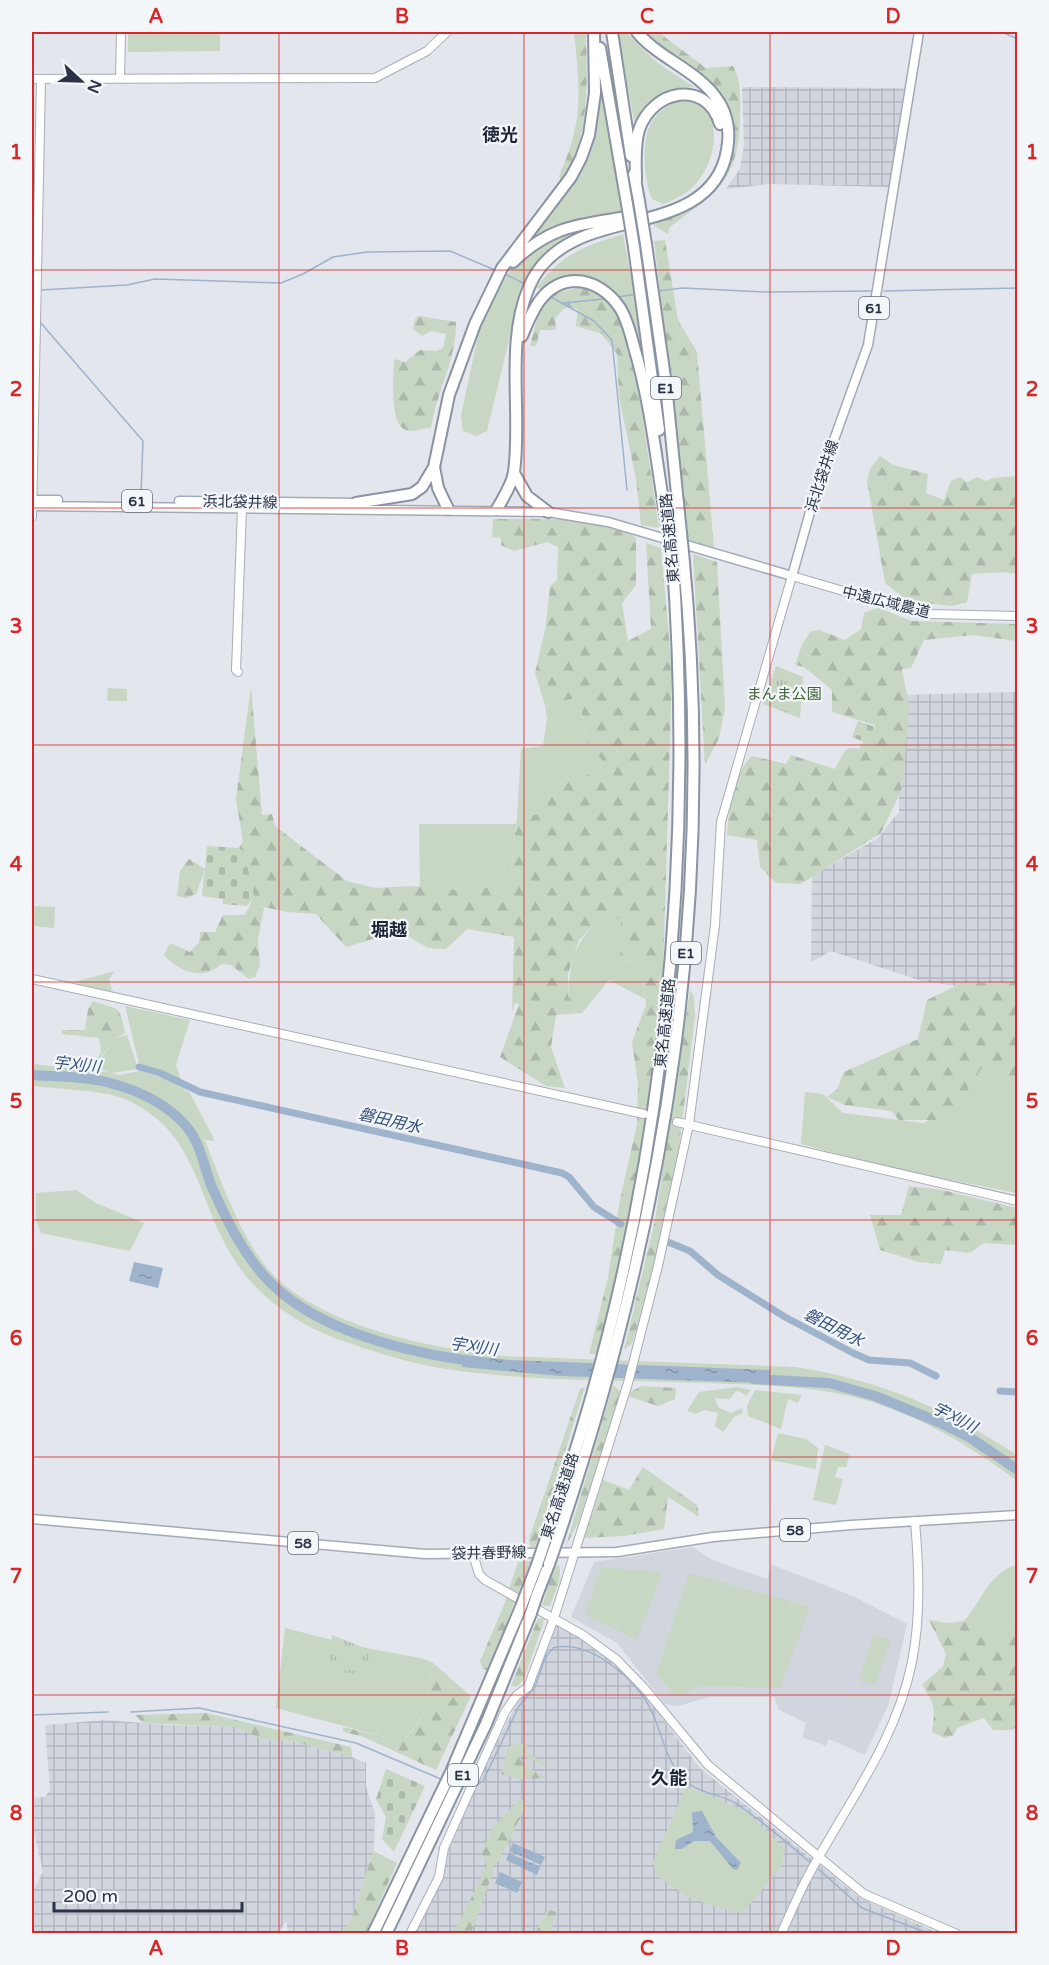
<svg xmlns="http://www.w3.org/2000/svg" width="1049" height="1965" font-family="'Varela Round','Noto Sans JP',sans-serif">
	<defs>
		<pattern id="industrial-grid" width="8" height="8" patternUnits="userSpaceOnUse" patternTransform="scale(1.5)"><rect width="8" height="8" fill="#d1d5de"/><path d="M0 4h8M4 0v8" fill="none" stroke="#b4b7c0"/></pattern>
		<pattern id="forest-firs" width="22" height="20" patternUnits="userSpaceOnUse" patternTransform="scale(1.5)"><rect width="22" height="20" fill="#c8d6c4"/><path d="M5 1l3.5 6h-7zM16 11l3.5 6h-7z" fill="#acb8aa"/></pattern>
		<pattern id="cemetery-stones" width="16" height="16" patternUnits="userSpaceOnUse" patternTransform="scale(1.5)"><rect width="16" height="16" fill="#c8d6c4"/><path d="M2 7V4a2 2 0 0 1 4 0v3zM10 15v-3a2 2 0 0 1 4 0v3z" fill="#acb8aa"/></pattern>
		<pattern id="park-tufts" width="24" height="20" patternUnits="userSpaceOnUse" patternTransform="scale(1.5)"><rect width="24" height="20" fill="#c8d6c4"/><path d="M3 7l-1-3M5 7V3M7 7l1-3M15 17l-1-3M17 17v-4M19 17l1-3" fill="none" stroke="#acb8aa"/></pattern>
		<pattern id="water-ripples" width="26" height="14" patternUnits="userSpaceOnUse" patternTransform="scale(1.5)"><rect width="26" height="14" fill="#9eb3cc"/><path d="M2 4q2-2 4 0t4 0M15 11q2-2 4 0t4 0" fill="none" stroke="#8192a7"/></pattern>
	</defs>
	<rect width="100%" height="100%" fill="#e3e6ec"/>
	<path fill="#d1d5de" d="M693,1547L712,1560L767,1579L772,1565L853,1596L907,1624L889,1703L865,1755L829,1739L826,1746L802,1737L806,1723L779,1710L774,1697H709L678,1706L665,1704L617,1643L571,1617L594,1562Z"/>
	<path fill="url(#industrial-grid)" d="M742,87L904,88L889,187L769,184L726,189L740,169L744,145Z
		M1017,692V995L922,981L831,951L811,962L812,876L878,838L899,812L897,695Z
		M557,1623L603,1653L643,1693L700,1768L860,1898L938,1933L415,1934L443,1879L449,1850L476,1782L518,1702L530,1688Z
		M105,1720L168,1725L235,1727L262,1739L291,1741L352,1757L366,1763V1787L375,1813L374,1851L352,1916L343,1933H288L286,1921L279,1933H32V1893L43,1872L32,1822V1798L45,1797L50,1790L45,1725Z"/>
	<path fill="#c8d6c4" d="M128,32H220V51L128,52Z
		M617,32H626L656,62L694,87C659,87 649,98 636,130Z
		M601,80L621,212L556,225L529,239L585,163Z
		M675,102C680,102 689,101 694,103C725,117 715,160 698,181C690,192 675,200 663,204L652,199C644,181 640,138 653,120C658,112 667,107 675,102Z
		M624,222L568,237L535,268L515,315L487,431L476,436L463,431L461,416L481,321L512,267L545,240L570,230Z
		M623,234L642,336L638,337L618,306L576,281L544,294L537,287C563,253 583,247 623,234Z
		M108,688L127,689V701H107Z
		M579,697L587,742L603,761L598,773L564,779L540,814L517,817L521,749L543,746L547,719L545,705Z
		M419,824H516L511,871L503,889L484,887L477,881L458,890L420,887Z
		M32,906L55,907L54,928L32,926Z
		M601,916L622,919L620,960L641,961L645,999L609,980L582,1013L568,996C571,955 574,946 601,916Z
		M115,971L109,979L113,995L74,982Z
		M125,1006L190,1020L176,1065L181,1080L139,1064Z
		M127,1035L138,1069L112,1073L119,1075L140,1071L167,1079L190,1093L215,1141L206,1140L203,1136C221,1179 237,1231 267,1268C316,1326 431,1348 503,1356L795,1367C880,1380 945,1408 1017,1455V1481C971,1446 919,1415 862,1399C811,1385 756,1385 703,1383C620,1380 536,1382 453,1370C415,1365 374,1352 337,1339C293,1322 252,1293 229,1251C196,1193 195,1131 127,1100C107,1090 56,1089 32,1086V1064L108,1072L95,1066L116,1038Z
		M1000,1064L1017,1082V1193L886,1167L801,1144L805,1092L823,1094L843,1113L924,1123L965,1095L982,1068Z
		M76,1190L96,1203L144,1223L130,1251L41,1233L36,1220V1193Z
		M737,1387L751,1390L746,1396L739,1391L735,1392L730,1399L715,1398L718,1407L731,1413L742,1408L743,1413L734,1417L723,1432L715,1426L718,1413L705,1410L696,1414L687,1411L699,1392Z
		M755,1390L802,1395L798,1403L788,1399L781,1429L748,1416L747,1406Z
		M778,1433L806,1439L818,1448L816,1469L771,1460Z
		M825,1445L850,1454L846,1467H838L835,1477L843,1479L836,1505L813,1500Z
		M1017,1565V1621L1004,1635L964,1621C982,1601 989,1572 1017,1565Z
		M601,1567L662,1572L637,1640L585,1615Z
		M689,1573L810,1607L780,1688L702,1686L677,1696L656,1675Z
		M285,1628L356,1646L425,1659L433,1663C428,1693 429,1717 405,1737H385L276,1708Z
		M874,1635L891,1641L875,1685L859,1680Z
		M686,1787L718,1798L747,1812L785,1849L782,1865L745,1910L735,1913L688,1897L657,1876L653,1862Z"/>
	<path fill="url(#forest-firs)" d="M574,32H586C587,82 591,137 561,181L559,176C584,121 580,90 574,32Z
		M638,32H658L706,68L733,66C741,80 740,94 740,110C741,178 719,191 669,228L668,234L653,225L683,209L725,169L722,104Z
		M665,240L678,320L697,352L714,547L689,541L654,241Z
		M578,288L601,289L619,317L637,380L659,528L641,525L636,479L619,397L617,354L602,334L576,326L578,309L566,307L555,318L556,330H540L536,346H530L540,308L554,293Z
		M419,316L456,322C456,362 437,390 431,428C422,427 413,434 404,429C389,421 394,374 394,359L405,362L420,350L436,351L443,348L446,334L431,331L422,336L413,329L415,319Z
		M880,456L893,465L928,474L926,493L944,500L951,481L960,477L967,482L977,477L986,481L993,478L1017,476V574L1003,572L972,574L967,602L952,606L908,601L885,583L867,481L871,467Z
		M493,519H577L631,534L636,538V585L622,603L628,641L651,629L646,543L661,548L672,672L662,1008L634,1199L617,1286L598,1354H589L608,1277L620,1200L637,1124L638,1083L632,1042L646,1005L641,961L620,960L621,919L601,916L579,940L568,974V996L582,1013L556,1015L551,1047L565,1088L546,1086L500,1057L519,1004L515,1003L512,1012L514,937L467,929L446,949L428,948L408,936H383L346,947L316,914L287,912L259,906L264,908L258,939L260,965L255,977L249,979L231,965L222,964C201,981 182,973 164,955L170,943L190,952L199,942L200,932H215L223,915H245L254,897L239,848L243,841L236,799L251,686L262,815L272,814L275,826L347,881L376,888L411,886L458,890L477,881L484,887L503,889L511,871L517,817L540,814L551,785L564,779L598,773L603,761L587,742L579,697L545,705L535,673L546,625L550,586L557,580L558,547L547,542L514,551L501,545V538L492,537Z
		M693,554L717,562L725,708L719,738L705,765Z
		M878,608L912,621L1017,624V641L973,635L924,640L911,668L902,669L909,705L904,772L901,791L881,833L801,884L776,883L760,867L757,840L727,835C728,814 735,770 752,756L786,764L791,755L835,769L845,750L850,748L859,749L863,742L869,743L875,725L832,712V690L804,667L795,665L802,645L811,631L819,630L845,640L861,629L864,613Z
		M189,859L205,869L196,894L186,898L177,896L180,871Z
		M1017,982V1084L1002,1070L982,1068L965,1095L938,1120H899L891,1111L845,1105L827,1097L837,1089L844,1072L918,1039L927,1000L962,983Z
		M690,990L694,997L695,1016L676,1172L644,1306L632,1343L624,1350L655,1220Z
		M93,1001C119,1011 119,1002 125,1033L116,1038L96,1063L101,1051L99,1038L62,1034V1030H85L88,1009Z
		M909,1186L942,1190L1017,1208V1245L984,1243L970,1253L945,1250L941,1264L919,1262L880,1250L870,1215H901Z
		M613,1385L622,1393L579,1521L566,1546Z
		M642,1386L676,1388L675,1399L658,1406L630,1397V1392Z
		M585,1387L534,1550L531,1549L529,1539L580,1389Z
		M643,1467L697,1505L699,1517L668,1497L664,1529L624,1536L584,1538L603,1480L629,1490Z
		M531,1561L518,1594L509,1589L518,1562Z
		M559,1565C563,1576 554,1595 550,1606H542L544,1600L554,1567Z
		M511,1597L515,1600L489,1671L483,1669L480,1661L507,1598Z
		M538,1618H543L544,1621L524,1679L517,1687L511,1686Z
		M929,1620L949,1623L964,1621L1004,1635L1017,1621V1727L1011,1730H993L984,1718L957,1728L954,1735L945,1738L932,1732C935,1709 936,1705 922,1685L943,1666L946,1654Z
		M433,1663L471,1696L436,1770L361,1736L343,1732V1727L385,1737H406C429,1717 428,1693 433,1663Z
		M206,1713L351,1747L352,1757L291,1741L262,1739L235,1727L143,1723L135,1715Z
		M518,1743L527,1744V1754L545,1762V1766L520,1755L519,1759L527,1767L546,1778L518,1779L501,1774L508,1747Z
		M521,1798L526,1806L499,1861L493,1866L492,1875L471,1933H450L458,1925L487,1865L482,1853L493,1827Z
		M374,1851L397,1863L366,1933H343L352,1916Z
		M548,1910L557,1912L549,1933H535Z"/>
	<path fill="url(#cemetery-stones)" d="M858,721L875,727L869,744L852,737Z
		M207,846L239,848L244,852L254,897L247,906L223,904V899L202,896Z
		M386,1769L425,1786L394,1852L382,1839L386,1817L376,1799Z"/>
	<path fill="url(#park-tufts)" d="M776,666L803,677L800,718L763,704Z
		M332,1635L370,1650L366,1675L328,1671Z"/>
	<path fill="url(#water-ripples)" d="M134,1262L163,1268L158,1288L129,1281Z
		M464,1355L509,1360L771,1370L767,1383L560,1376L462,1367Z
		M702,1811L716,1837L741,1863L737,1870L733,1869L710,1841H694L682,1849H675L676,1840L693,1832L692,1812Z
		M513,1843L545,1857L541,1865L510,1851Z
		M509,1853L540,1867L537,1875L506,1860Z
		M500,1872L522,1882L517,1893L495,1883Z"/>
	<g fill="none" stroke-linecap="round" stroke-linejoin="round">
		<path stroke="#9eb3cc" stroke-width="1.5" d="M1002,32L1018,39
			M505,274L525,284
			M41,290L127,285L155,279L281,283L303,274L333,257L367,252L450,251L495,270
			M657,291L683,288L766,292L872,291
			M884,291L1018,288
			M551,297L594,321L612,340L627,490
			M618,297L637,294
			M564,303L604,299
			M40,322L143,441L141,493
			M131,1712L199,1708L222,1713L356,1743L443,1780
			M32,1715L108,1712
			M476,1786L483,1781L519,1706L535,1687L545,1658L553,1648C589,1639 637,1679 651,1710C663,1734 667,1770 691,1785C704,1794 723,1795 737,1804C763,1822 789,1844 812,1864
			M816,1867L862,1908L930,1934"/>
		<path stroke="#9eb3cc" stroke-width="7" d="M139,1067L160,1073L200,1092L562,1173L569,1177L594,1207L621,1224
			M668,1242L690,1251L718,1275L785,1317L853,1353L869,1360L910,1363L936,1376
			M1000,1391L1018,1392"/>
		<path stroke="#9eb3cc" stroke-width="10" d="M32,1075C59,1077 90,1076 117,1085C142,1092 169,1106 186,1126C200,1142 204,1166 211,1185C225,1217 242,1252 266,1278C314,1331 409,1353 478,1362
			M753,1379L829,1383L875,1396L941,1423L969,1437L1018,1470"/>
		<defs>
			<path id="secondary" d="M120,78L121,32
				M32,79L375,78L427,51L447,32
				M32,517L41,79
				M238,672L236,670L242,508
				M32,979L644,1114
				M677,1122L1018,1201
				M473,1554L479,1574L485,1580L583,1635L617,1660L645,1689L708,1765L864,1894L957,1934
				M410,1934L439,1877L444,1848L505,1712L516,1696L528,1687L554,1618L628,1383L658,1266L689,1124L715,925L721,822L792,576L905,609L930,614L1018,616
				M781,1934C789,1917 796,1900 804,1884C842,1810 895,1746 912,1662C921,1615 919,1568 915,1521"/>
			<path id="primary" d="M32,500H58
				M179,501L361,503
				M32,506L548,512L608,522L792,576L817,487L868,345L919,32
				M32,1519L425,1554L617,1552L713,1537L851,1525L1018,1515"/>
			<path id="highway" d="M612,32L631,156
				M600,48L627,204
				M634,174L639,201
				M636,181C636,164 634,146 639,130C652,90 706,78 720,124
				M646,244L666,385L681,533
				M634,247L659,430
				M513,262C554,222 585,225 638,215
				M522,336C532,311 544,282 575,281C594,281 610,293 620,308C627,319 631,335 634,347C652,407 657,470 668,531
				M434,467L438,488L448,509
				M514,473L527,496L548,512
				M356,503L412,494L422,487L434,467L449,395L475,324L502,268L571,177L581,158L589,135L595,93L594,32
				M497,509C503,498 512,485 514,472C522,414 505,342 529,287C538,265 555,250 576,240C625,215 715,223 727,150C730,134 728,116 719,102C700,71 659,59 637,32
				M546,1538C660,1221 697,885 672,550
				M558,1538C668,1211 717,897 683,552
				M527,1591L537,1565
				M537,1595L549,1564
				M373,1934L451,1772L521,1607
				M386,1934L486,1724L531,1613"/>
		</defs>
		<use href="#secondary" stroke="#a8adb7" stroke-width="10"/>
		<use href="#primary" stroke="#a2aab8" stroke-width="11"/>
		<use href="#highway" stroke="#8a93a3" stroke-width="14"/>
		<use href="#secondary" stroke="#fff" stroke-width="8"/>
		<use href="#primary" stroke="#fff" stroke-width="8"/>
		<use href="#highway" stroke="#fff" stroke-width="10"/>
		<defs>
			<path id="highway-bridge" d="M639,201L646,244
				M627,204L634,247
				M668,531L672,550
				M681,533L683,552
				M549,1564L558,1538
				M537,1565L546,1538
				M521,1607L527,1591
				M531,1613L537,1595"/>
		</defs>
		<use href="#highway-bridge" stroke="#8a93a3" stroke-width="14" stroke-linecap="butt"/>
		<use href="#highway-bridge" stroke="#fff" stroke-width="10"/>
	</g>
	<path fill="none" stroke="#d62828" stroke-width="1.5" stroke-opacity="0.55" d="M279,32V1934M524,32V1934M770,32V1934M32,270H1018M32,508H1018M32,745H1018M32,982H1018M32,1220H1018M32,1457H1018M32,1695H1018"/>
	<g text-anchor="middle" stroke-width="4.5" stroke-linejoin="round" paint-order="stroke">
		<g fill="#f3f6f9" stroke="#666e7b" stroke-width="1.5">
			<rect x="859" y="297" width="30" height="22" rx="4.5"/>
			<rect x="651" y="377" width="30" height="22" rx="4.5"/>
			<rect x="122" y="490" width="30" height="22" rx="4.5"/>
			<rect x="671" y="942" width="30" height="22" rx="4.5"/>
			<rect x="780" y="1519" width="30" height="22" rx="4.5"/>
			<rect x="288" y="1532" width="30" height="22" rx="4.5"/>
			<rect x="448" y="1764" width="30" height="22" rx="4.5"/>
		</g>
		<g font-size="14" font-weight="bold" fill="#2a3345">
			<text x="874" y="313">61</text>
			<text x="666" y="393">E1</text>
			<text x="137" y="506">61</text>
			<text x="686" y="958">E1</text>
			<text x="795" y="1535">58</text>
			<text x="303" y="1548">58</text>
			<text x="463" y="1780">E1</text>
		</g>
		<g font-size="15" fill="#2a3345" stroke="#f3f6f9">
			<text transform="translate(822 476) rotate(-72)" y="5">浜北袋井線</text>
			<text transform="translate(240 502) rotate(1)" y="5">浜北袋井線</text>
			<text transform="translate(670 538) rotate(-95)" y="5">東名高速道路</text>
			<text transform="translate(886 602) rotate(14)" y="5">中遠広域農道</text>
			<text transform="translate(665 1023) rotate(-84)" y="5">東名高速道路</text>
			<text transform="translate(560 1496) rotate(-72)" y="5">東名高速道路</text>
			<text transform="translate(489 1553) rotate(-1)" y="5">袋井春野線</text>
		</g>
		<g font-size="15" fill="#3e6137" stroke="#f3f6f9">
			<text x="784" y="699">まんま公園</text>
		</g>
		<g font-size="16" font-style="italic" fill="#33507b" stroke="#f3f6f9">
			<text transform="translate(77 1064) rotate(6)" y="6">宇刈川</text>
			<text transform="translate(390 1120) rotate(13)" y="6">磐田用水</text>
			<text transform="translate(834 1327) rotate(27)" y="6">磐田用水</text>
			<text transform="translate(474 1346) rotate(8)" y="6">宇刈川</text>
			<text transform="translate(955 1417) rotate(27)" y="6">宇刈川</text>
		</g>
		<g font-size="18" font-weight="bold" fill="#1c2436" stroke="#f3f6f9">
			<text x="500" y="141">徳光</text>
			<text x="389" y="936">堀越</text>
			<text x="669" y="1784">久能</text>
		</g>
	</g>
	<rect width="1049" height="1965" fill="none" stroke="#f3f6f9" stroke-width="66"/>
	<g transform="translate(81 81) rotate(112)" stroke="#f3f6f9" stroke-width="4.5" paint-order="stroke">
	<path d="M0-4.5L10 22L0 15L-10 22Z" fill="#2a3345"/>
	<text y="-9" font-size="16" font-weight="bold" text-anchor="middle" fill="#2a3345">N</text>
	</g>
	<path d="M54 1902v9h188v-9" fill="none" stroke="#2a3345" stroke-width="3"/>
	<text x="63" y="1902" font-size="18" fill="#2a3345" stroke="#f3f6f9" stroke-width="4.5" paint-order="stroke">200 m</text>
	<rect x="33" y="33" width="983" height="1899" fill="none" stroke="#d62828" stroke-width="2"/>
	<g font-size="20" text-anchor="middle" font-weight="bold" fill="#d62828">
		<text x="156" y="23">A</text>
		<text x="402" y="23">B</text>
		<text x="647" y="23">C</text>
		<text x="893" y="23">D</text>
		<text x="16" y="159">1</text>
		<text x="1032" y="159">1</text>
		<text x="16" y="396">2</text>
		<text x="1032" y="396">2</text>
		<text x="16" y="633">3</text>
		<text x="1032" y="633">3</text>
		<text x="16" y="871">4</text>
		<text x="1032" y="871">4</text>
		<text x="16" y="1108">5</text>
		<text x="1032" y="1108">5</text>
		<text x="16" y="1345">6</text>
		<text x="1032" y="1345">6</text>
		<text x="16" y="1583">7</text>
		<text x="1032" y="1583">7</text>
		<text x="16" y="1820">8</text>
		<text x="1032" y="1820">8</text>
		<text x="156" y="1955">A</text>
		<text x="402" y="1955">B</text>
		<text x="647" y="1955">C</text>
		<text x="893" y="1955">D</text>
	</g>
</svg>
